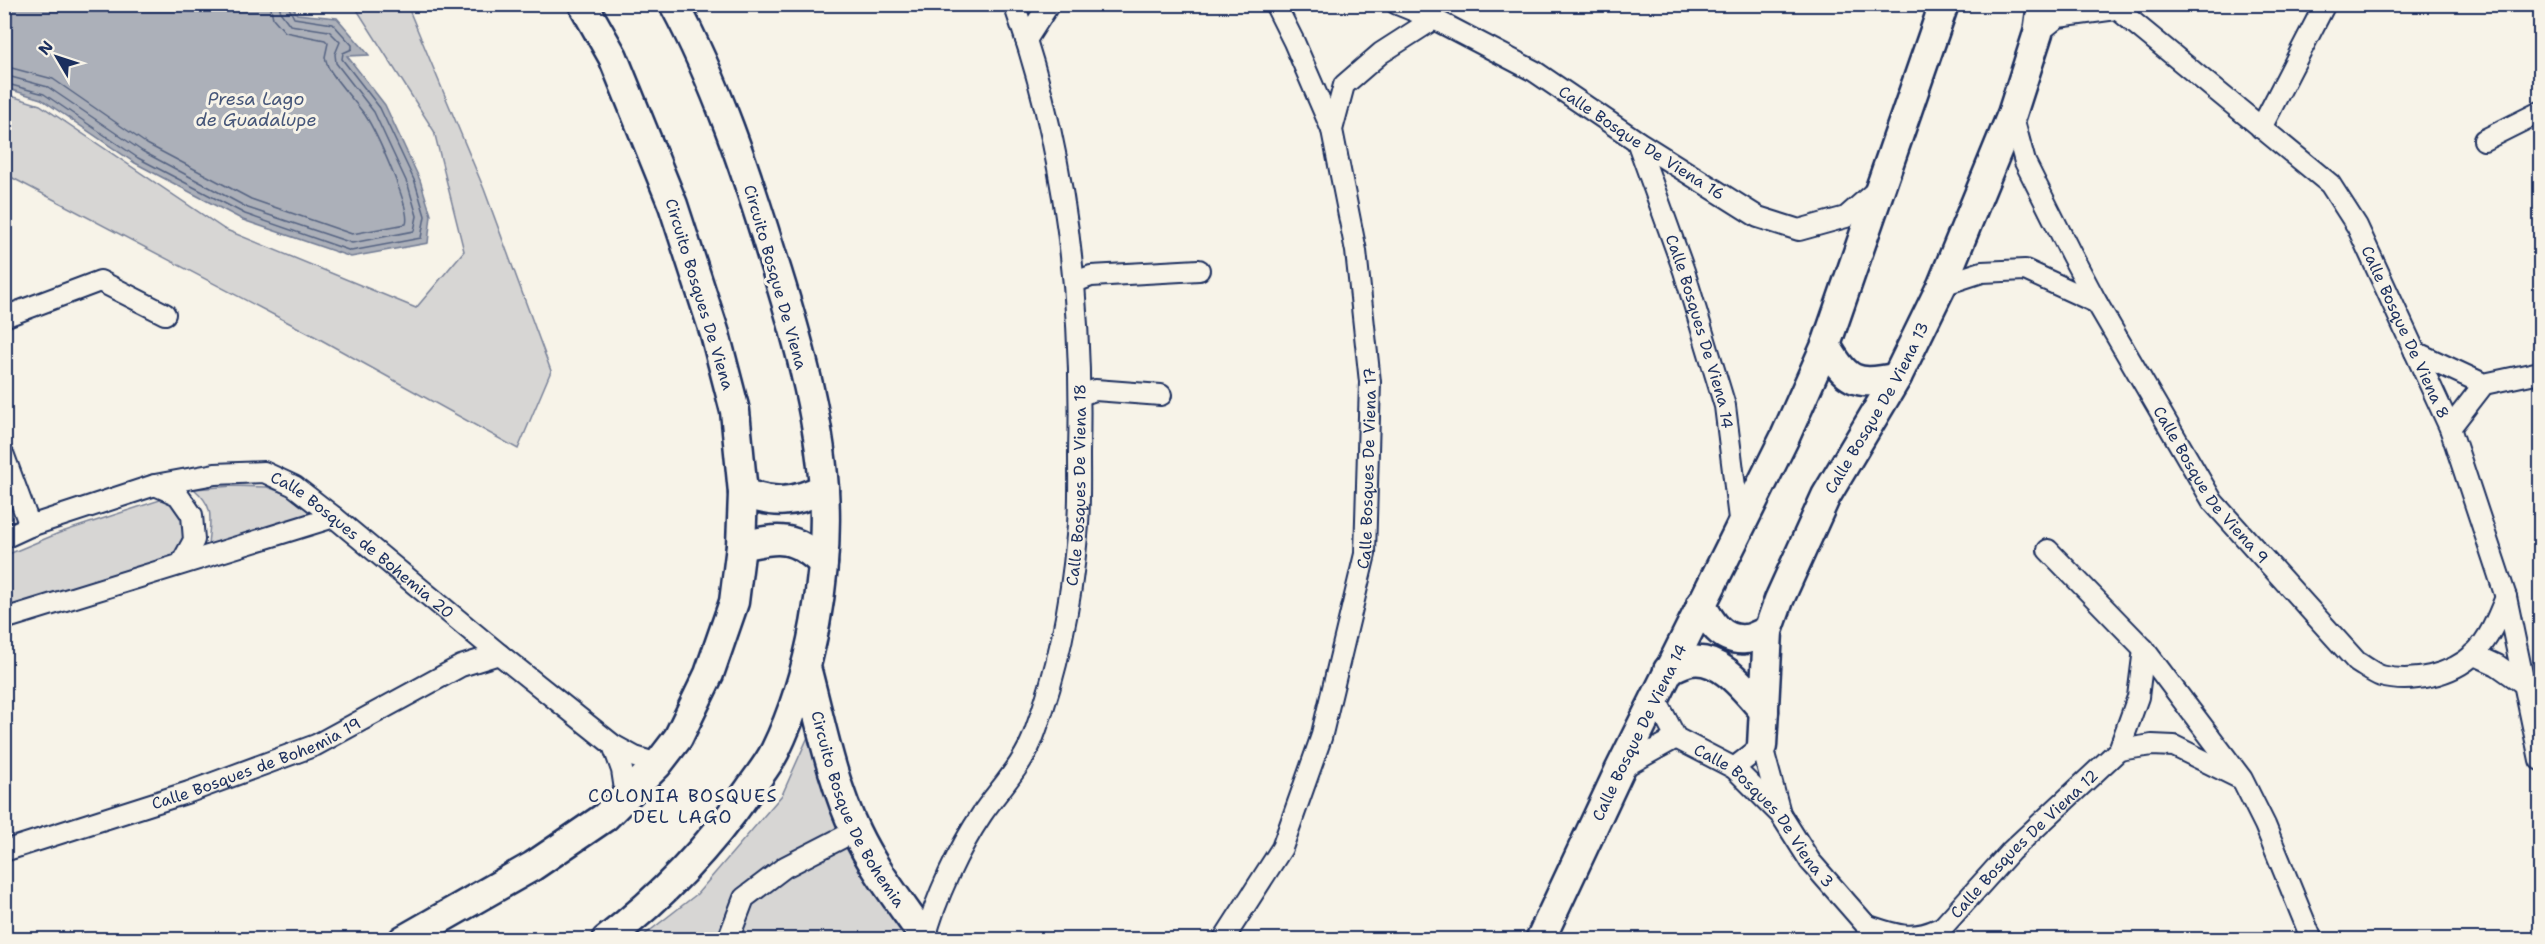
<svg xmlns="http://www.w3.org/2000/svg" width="2545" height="944" font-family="'Shantell Sans',sans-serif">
	<rect width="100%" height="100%" fill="#f7f3e8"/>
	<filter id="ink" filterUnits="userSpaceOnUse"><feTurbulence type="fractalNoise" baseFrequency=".0167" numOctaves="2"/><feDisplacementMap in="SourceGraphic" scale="12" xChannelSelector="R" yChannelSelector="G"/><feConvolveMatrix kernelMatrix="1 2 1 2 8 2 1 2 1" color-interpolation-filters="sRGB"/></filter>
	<g filter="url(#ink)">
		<path fill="#d7d6d4" stroke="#798299" stroke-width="1.5" d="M354,5H407L484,189L551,371L518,449L316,337L5,174V94L40,105L224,229L416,308L464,251L434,131Z
			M233,486L267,487L298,498L315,515L208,548C209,520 217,509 194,489Z
			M163,499L185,512L187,543L178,558L5,614L4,556L59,533Z
			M820,710L850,832L917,939L638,940L697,894L782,795Z"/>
		<path fill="#acb0b9" stroke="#727c95" stroke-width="1.5" d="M291,4L297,14L337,18L369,55L347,56L385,105L420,180L431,215L428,243L351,257L243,220L135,163L41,99L5,88V5Z"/>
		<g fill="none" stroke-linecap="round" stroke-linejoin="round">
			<path stroke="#556382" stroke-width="1.5" d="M4,66L53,79L147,144L251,199L352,234L406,224C412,209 375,130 365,115C353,99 338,84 328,67L325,57L328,43L325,40L285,32L273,18L270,4
				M4,75L48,87L142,151L248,208L352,243L414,231L417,216L408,185L374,112L336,63L335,54L340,42L329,31L290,25L281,13L279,4
				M4,83L44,94L138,158L245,214L351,251L421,238L425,216L415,182L380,108L342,59L343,53L352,49V45L333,24L294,18L287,4"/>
			<defs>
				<g id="street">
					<path d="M1275,4L1294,42L1332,130"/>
					<path id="s1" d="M1397,4L1434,19L1534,71L1637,141L1758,217L1799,230L1846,217L1879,188"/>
					<path id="s2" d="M2111,4L2330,184L2357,226L2450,428L2506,597L2540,760"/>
					<path d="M2038,33L2058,17L2116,9"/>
					<path d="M1026,40L1049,4"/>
					<path id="s3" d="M2012,114L2025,162L2071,254L2097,303L2213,502L2357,662C2364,666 2373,673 2381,676C2411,684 2452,675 2474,654C2490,638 2498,617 2506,597"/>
					<path d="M2261,128L2325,4"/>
					<path d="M2484,140L2540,112"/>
					<path id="s4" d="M1637,141L1684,271L1725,406L1740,527"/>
					<path d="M1075,282L1091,276L1199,270"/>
					<path d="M1942,285L1982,272L2025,270L2097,303"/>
					<path d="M4,317L100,281L165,314"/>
					<path d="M2415,352L2484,384L2540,372"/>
					<path d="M1080,395L1095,390L1161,395"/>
					<path d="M2450,428L2484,384"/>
					<path d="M4,456L30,526"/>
					<path d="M155,485L178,495L192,515L194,540L182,562"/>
					<path id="s5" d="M4,538L30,526L155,485L215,474L264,472L294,486L334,517L499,654L613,745L635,757L658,764"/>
					<path d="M2048,550L2144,649L2242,779L2265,825L2312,940"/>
					<path d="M4,619L334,517"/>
					<path d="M2473,654L2497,665L2524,684"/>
					<path id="s6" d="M1655,698L1676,738L1734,768L1781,815L1810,861L1866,925L1870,940"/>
					<path d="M613,745L622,770L626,796"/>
					<path d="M2119,750L2152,745L2174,746L2237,777"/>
					<path d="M1734,768L1762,746L1780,813"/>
					<path d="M1620,769L1676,738"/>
					<path id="s7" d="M4,851L189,792L316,745L461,666L499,654"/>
					<path d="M1866,925C1893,934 1910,942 1938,929"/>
					<path id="s8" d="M925,939C935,899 959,848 982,814C1000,788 1025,763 1035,732C1058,670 1071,603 1077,536C1080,509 1079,481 1079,453C1083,302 1065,147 1014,4"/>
					<path d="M728,940L744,898L785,867L855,831"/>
					<path id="s9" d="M1223,940L1282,848L1321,738L1365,554L1370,382L1356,251L1332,130L1344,85L1381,53L1434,19"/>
					<path id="s10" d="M1931,940L2011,851L2119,750L2138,697L2144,649"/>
				</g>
				<g id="secondary">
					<path d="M1826,345C1846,381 1856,387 1897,377"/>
					<path d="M743,493C775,504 793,504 824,488"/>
					<path d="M741,546C781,537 793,535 823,563"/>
					<path d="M1701,604C1710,621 1721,641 1745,639C1752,639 1761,633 1768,631"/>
					<path d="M1668,670C1675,667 1684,662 1691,661C1721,656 1746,691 1764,711"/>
					<path id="s11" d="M807,671C821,724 832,782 856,832C874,870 902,905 926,940"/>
					<path id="s12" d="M1762,746L1768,631L1779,600L1826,496L1897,377L1942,285L2012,114L2038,33L2042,4"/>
					<path d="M403,940L533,866L605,817L658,764L678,738L709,674L734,602L741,546L743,493L735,411L715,334L673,205L613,57L583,4"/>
					<path d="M606,940C663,896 708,849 749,790C757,778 768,765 775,751C812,675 829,573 824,489C819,412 795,328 772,256C746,171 716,82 674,4"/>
					<path id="s13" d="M1540,940L1620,769L1785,437L1826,345L1944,4"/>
				</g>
			</defs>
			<use href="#street" stroke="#1b2f5e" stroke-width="24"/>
			<use href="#secondary" stroke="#1b2f5e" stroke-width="33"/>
			<use href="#street" stroke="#f7f3e8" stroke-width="20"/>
			<use href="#secondary" stroke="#f7f3e8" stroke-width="28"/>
		</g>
	</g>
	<g text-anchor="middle" stroke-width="6" stroke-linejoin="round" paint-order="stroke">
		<g font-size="16" fill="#1b2f5e" stroke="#f7f3e8">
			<text dy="6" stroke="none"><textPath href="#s1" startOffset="282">Calle Bosque De Viena 16</textPath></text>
			<text transform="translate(776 277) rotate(74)" y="6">Circuito Bosque De Viena</text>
			<text transform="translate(700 294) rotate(73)" y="6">Circuito Bosques De Viena</text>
			<text dy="6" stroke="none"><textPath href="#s4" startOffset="201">Calle Bosques De Viena 14</textPath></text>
			<text dy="6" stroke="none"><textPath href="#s2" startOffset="450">Calle Bosque De Viena 8</textPath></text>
			<text dy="6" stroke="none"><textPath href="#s12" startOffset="364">Calle Bosque De Viena 13</textPath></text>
			<text dy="6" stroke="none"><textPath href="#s9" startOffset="501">Calle Bosques De Viena 17</textPath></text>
			<text dy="6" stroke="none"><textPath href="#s3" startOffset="423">Calle Bosque De Viena 9</textPath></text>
			<text dy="6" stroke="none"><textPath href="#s8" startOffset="488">Calle Bosques De Viena 18</textPath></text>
			<text dy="6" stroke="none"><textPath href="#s5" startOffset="393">Calle Bosques de Bohemia 20</textPath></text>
			<text dy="6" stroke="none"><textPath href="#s13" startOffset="230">Calle Bosque De Viena 14</textPath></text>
			<text dy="6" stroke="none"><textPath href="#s7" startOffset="267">Calle Bosques de Bohemia 19</textPath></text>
			<text dy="6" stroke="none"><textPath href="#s11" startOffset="148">Circuito Bosque De Bohemia</textPath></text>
			<text dy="6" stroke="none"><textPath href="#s6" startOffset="165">Calle Bosques De Viena 3</textPath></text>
			<text dy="6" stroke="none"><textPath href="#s10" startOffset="134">Calle Bosques De Viena 12</textPath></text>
		</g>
		<g font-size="18" font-style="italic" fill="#465679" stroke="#f7f3e8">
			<text x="256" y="105">Presa Lago<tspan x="256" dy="21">de Guadalupe</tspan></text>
		</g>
		<g font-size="18" letter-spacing="1.5" fill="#1b2f5e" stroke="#f7f3e8">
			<text x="683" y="802">COLONIA BOSQUES<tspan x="683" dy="21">DEL LAGO</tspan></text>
		</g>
	</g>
	<rect width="2545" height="944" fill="none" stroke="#f7f3e8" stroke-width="24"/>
	<rect x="12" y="12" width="2521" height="920" fill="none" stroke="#1b2f5e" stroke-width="2" filter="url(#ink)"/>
	<g transform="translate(57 57) rotate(309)" stroke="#f7f3e8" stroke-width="4.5" paint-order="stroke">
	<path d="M0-4.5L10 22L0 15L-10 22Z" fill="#1b2f5e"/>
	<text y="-9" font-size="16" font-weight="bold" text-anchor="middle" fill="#1b2f5e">N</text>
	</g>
</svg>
